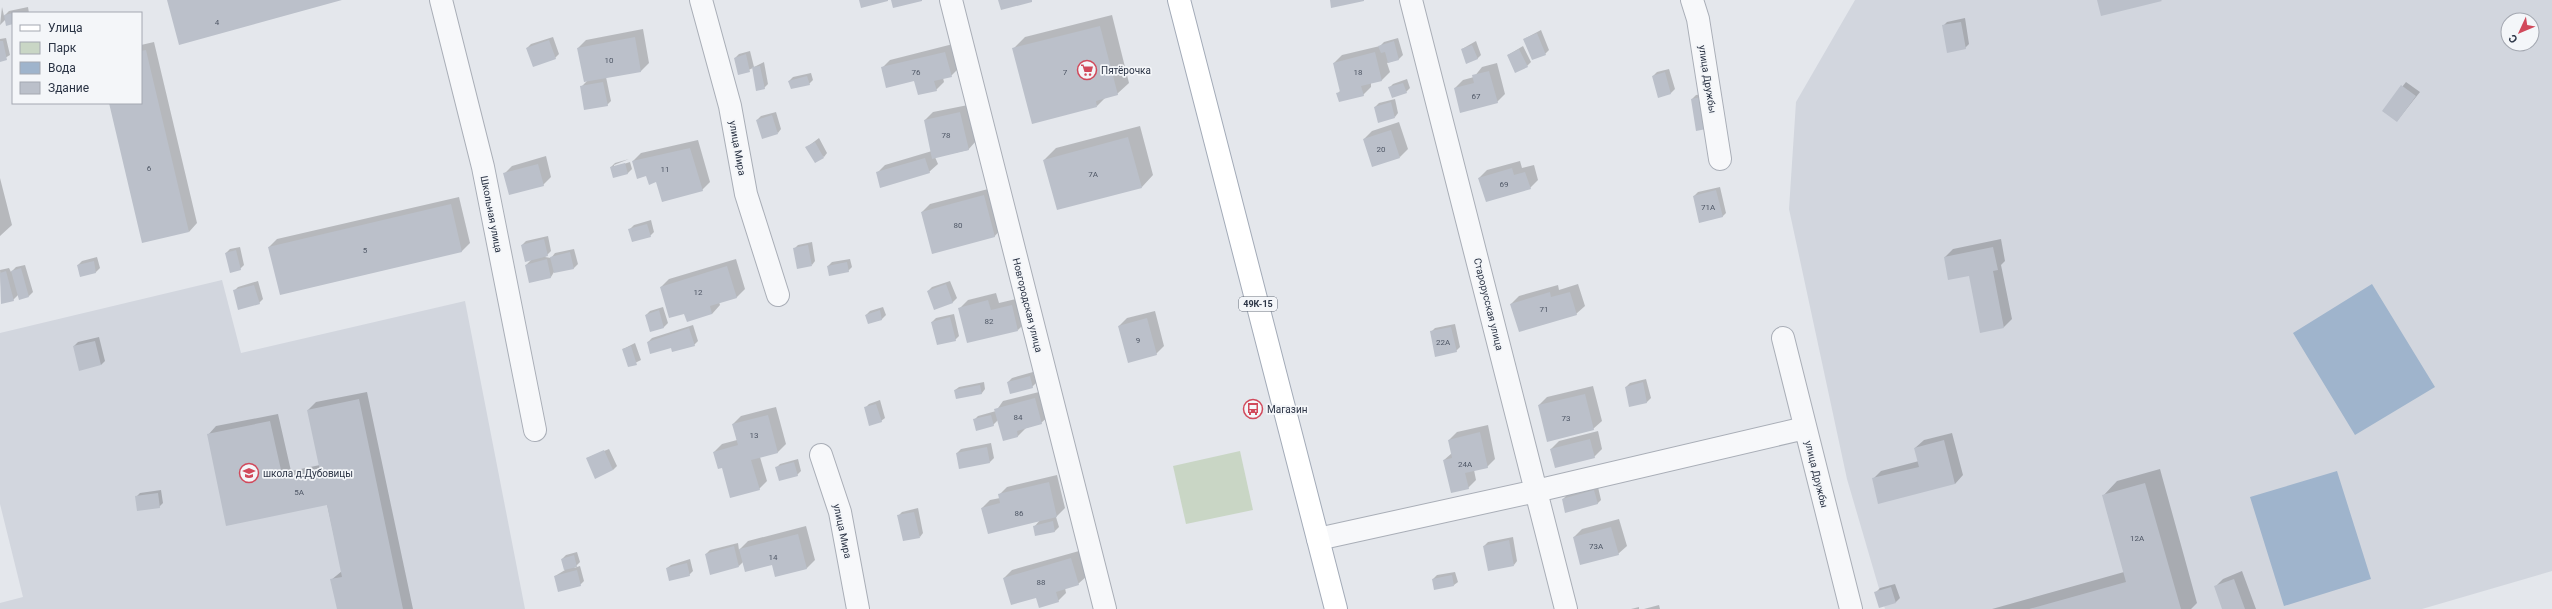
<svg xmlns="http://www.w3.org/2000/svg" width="2552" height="609" font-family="Roboto,sans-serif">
	<rect width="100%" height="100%" fill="#e4e7ec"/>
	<path fill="#d2d6de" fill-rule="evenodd" d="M1855,0H2552V571L2422,609H1885L1847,479L1789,209L1796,102ZM2508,20H2532V44H2508Z
		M222,280L241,353L465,301L525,609H0V603L23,597L0,504V333Z"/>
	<path fill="#c9d6c5" d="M1240,451L1253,510L1186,524L1173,466Z"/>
	<path fill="#9fb4cc" d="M2372,284L2435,387L2355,435L2293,333Z
		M2337,471L2371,579L2284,606L2250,497Z"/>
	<path fill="#0003" d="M2,7L4,16L9,11L28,7L29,13H13V23L6,19L0,25Z
		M1112,15L1129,83L1117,94L1106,97L1097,106L1013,49L1025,37Z
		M1965,18L1969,44L1965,48L1943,26L1947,22Z
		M643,29L649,63L641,71L606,77L611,101L607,105L581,87L587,81L578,48L586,40Z
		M1541,30L1549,50L1545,54L1524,39Z
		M553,37L559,54L555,58L527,48L531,44Z
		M6,38L10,55L0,61V39Z
		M1398,38L1403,55L1399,59L1387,63L1390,72L1382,80L1371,83V87L1363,95L1338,93L1341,90L1334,63L1342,55L1380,46L1384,42Z
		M1476,41L1481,55L1477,59L1462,49Z
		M154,42L197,223L189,232L110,103H141V45Z
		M953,44L959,68L951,76L943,78L944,82L936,90L882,68L890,60Z
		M1523,46L1531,62L1527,66L1508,55Z
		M750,51L754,67L764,62L768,84L764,88L753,68L739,74L735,58L739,54Z
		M1497,63L1505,94L1497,102L1455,88L1463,80L1474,77L1482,67Z
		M1669,69L1675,89L1671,93L1659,97L1653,76L1657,72Z
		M811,73L813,80L809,84L789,81L793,77Z
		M1407,79L1410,88L1406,92L1389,88L1393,84Z
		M2406,82L2420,92L2397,121L2383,111Z
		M1704,94L1709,124L1692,99L1696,95Z
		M1395,99L1398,113L1395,117L1375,107L1379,103Z
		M968,105L976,141L968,150L935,157L938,164L929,172L877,173L885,165L932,151L925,120L933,112Z
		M776,112L781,129L778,133L757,120L761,116Z
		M1399,122L1408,149L1400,157L1364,139L1372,131Z
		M1140,126L1153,175L1142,187L1044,160L1056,148Z
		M819,138L827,153L824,157L807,147Z
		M698,140L710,182L702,190L657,181L633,161L641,153Z
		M546,156L551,177L543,185L504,174L512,166Z
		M629,159L614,165V167L630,162L632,169L628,173L614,177L611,167L615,163Z
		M1520,161L1522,168L1534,165L1538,180L1530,188L1479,178L1487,170Z
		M0,178L12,225L0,236Z
		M1720,187L1726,213L1722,217L1694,196L1698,192Z
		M992,188L1002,228L994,237L922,212L930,204Z
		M459,197L470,243L462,251L281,294L269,247L277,239Z
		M651,220L654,232L650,236L630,229L634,225Z
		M548,236L551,251L545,257L551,258L555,253L574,249L578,264L574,268L554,272L551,277L530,282L526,265L532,259L522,245L526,241Z
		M2001,239L2005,261L2001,265L2012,319L2004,327L1981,332L1970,275L1945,257L1953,249Z
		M812,242L815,261L812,265L794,249L798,245Z
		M240,247L244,265L240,269L226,253L230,249Z
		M97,257L100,268L96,272L80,275L78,265L82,261Z
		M736,259L745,289L737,297L719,302L720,305L712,314L685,313L661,287L669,279Z
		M850,259L852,267L848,271L828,266L832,262Z
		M25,265L33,292L29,296L18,295L13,300L2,303L0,270L9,268L11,272L16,267Z
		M258,281L263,299L259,303L234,291L238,287Z
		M950,281L957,298L953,302L935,308L928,291L932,287Z
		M1578,284L1585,306L1576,314L1511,304L1519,296L1558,285L1559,290Z
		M996,293L999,303L1020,298L1026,322L1018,330L960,308L968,300Z
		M663,307L668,323L664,327L651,331L646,315L650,311Z
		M883,307L886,315L882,319L869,323L866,315L870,311Z
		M1155,311L1164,346L1156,354L1119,326L1127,318Z
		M954,314L959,336L955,340L932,322L936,318Z
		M1455,324L1460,347L1456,351L1431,332L1435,328Z
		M693,325L698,341L694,345L672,347L648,342L652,338Z
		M99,337L105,361L101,365L74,346L78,342Z
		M635,343L641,360L629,366L623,349Z
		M1033,372L1036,383L1032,387L1008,382L1012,378Z
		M1646,379L1651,398L1647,402L1630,406L1626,387L1630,383Z
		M984,382L985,389L982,393L955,390L959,387Z
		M1593,386L1602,421L1593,429L1539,405L1547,397Z
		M1043,391L1050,415L1041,423L1026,428L1018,436L1004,440L998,420L993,425L974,420L978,416L996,411L1003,401Z
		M367,392L413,609H338L331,580L342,571L327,504L227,525L208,435L216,426L278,414L291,471L320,465L308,410L316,402Z
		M880,400L885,418L881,421L865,408L869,404Z
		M776,407L786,444L778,452L760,457L767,481L759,489L722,467L714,452L722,444L737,440L733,424L741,416Z
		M1488,425L1495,459L1487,467L1474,470L1476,480L1468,488L1444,460L1452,453L1449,440L1457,432Z
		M1598,431L1602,449L1594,457L1551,449L1559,441Z
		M1952,433L1963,475L1955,484L1873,479L1881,471L1919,461L1915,448L1924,440Z
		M991,443L994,458L990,462L957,453L961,449Z
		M609,449L617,466L613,470L587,458Z
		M798,459L801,471L797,475L776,468L780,464Z
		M2160,469L2197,603L2191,609H1992L2124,572L2103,496L2117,481Z
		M1057,475L1065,508L1056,517L1059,527L1055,531L1036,535L1034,527L1040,520L982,508L990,500L1000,498L999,495L1007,487Z
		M1598,487L1601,500L1597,504L1563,499L1567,495Z
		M161,490L163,503L159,507L136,497L140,493Z
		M918,508L923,533L920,537L898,516L902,512Z
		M1619,519L1627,546L1618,554L1574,537L1582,529Z
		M806,526L815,560L807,568L743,562L739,566L706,554L710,550L738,543L739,550L748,541Z
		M1513,537L1517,561L1514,565L1484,546L1488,542Z
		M1079,551L1087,576L1078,584L1065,588L1066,593L1058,601L1036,597L1004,578L1012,570Z
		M577,552L580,562L574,568L580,566L584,581L580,585L559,591L555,576L565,570L562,559L566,555Z
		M690,559L693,571L689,575L667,568L671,565Z
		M2242,571L2256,609H2223L2215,587L2223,579Z
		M1455,572L1458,582L1454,585L1433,579L1437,575Z
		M1895,584L1900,598L1896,602L1880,607L1876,592L1880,588Z
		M1659,605L1660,609H1644Z
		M1639,607V609H1631Z"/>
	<path fill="#bbc0ca" d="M167,0H342L179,45Z
		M859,0H888V1L861,8Z
		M891,0H922V1L893,8Z
		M998,0H1032V2L1001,10Z
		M1330,0H1364V1L1331,8Z
		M2097,0H2161L2162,1L2101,16Z
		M13,13V24L6,26L4,15Z
		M1961,22L1966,49L1947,53L1942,25Z
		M1100,26L1118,95L1096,101L1097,107L1032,124L1012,48Z
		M1537,33L1546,55L1532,60L1523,39Z
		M635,37L641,72L584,82L577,48Z
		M549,40L556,59L533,67L526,48Z
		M0,41H3L7,60L0,62Z
		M1394,41L1399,60L1388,63L1385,52L1381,53L1378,46Z
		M1472,45L1478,59L1466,64L1461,49Z
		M1519,49L1528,67L1515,73L1507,55Z
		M146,50L189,232L142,243L109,103H141V51Z
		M945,52L952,77L934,81L937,91L918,95L914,81L886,88L881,67Z
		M1375,52L1382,81L1361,86L1364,96L1339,102L1336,93L1340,92L1333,63Z
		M746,54L750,72L738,75L734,58Z
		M760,66L765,89L756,91L752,67Z
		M1489,71L1498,103L1460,113L1454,88L1474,83L1472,75Z
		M1665,72L1671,94L1658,98L1652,76Z
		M807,76L810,85L791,89L788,81Z
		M603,82L608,106L584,110L580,86Z
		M1403,83L1407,93L1392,98L1388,87Z
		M2401,85L2416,96L2397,122L2382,111Z
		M1701,97L1706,129L1696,131L1691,99Z
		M1391,102L1395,118L1378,123L1374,107Z
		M960,112L969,150L932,159L924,120Z
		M772,115L778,134L762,139L756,120Z
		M1391,130L1400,158L1372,167L1363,139Z
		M1128,137L1142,188L1057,210L1043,160Z
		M815,142L824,158L815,163L805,147Z
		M690,148L703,191L662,202L656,182L649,185L646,176L637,179L632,161Z
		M925,158L930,173L880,188L876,172Z
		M625,163L628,174L613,178L610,167Z
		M538,164L544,186L509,195L503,173Z
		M1512,168L1514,175L1525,172L1531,189L1486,202L1478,178Z
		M1716,190L1723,217L1699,223L1693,196Z
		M984,195L995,237L932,254L921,212Z
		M451,204L462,252L280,295L268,247Z
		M647,224L651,237L632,242L628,229Z
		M544,239L548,256L525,262L521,245Z
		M808,245L812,266L797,269L793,248Z
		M1993,247L1998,270L1993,271L2004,328L1980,333L1969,276L1948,280L1944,257Z
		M236,250L241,270L230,273L225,253Z
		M570,252L574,269L554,273L550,257Z
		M547,259L551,278L529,283L525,265Z
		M94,261L96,273L80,277L77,265Z
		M847,262L849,272L829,276L827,266Z
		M727,266L737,298L710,306L712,314L687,322L684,314L669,318L660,287Z
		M21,268L29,297L19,300L11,271Z
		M6,271L14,301L1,304L0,273Z
		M946,284L953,303L934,310L927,291Z
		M254,285L260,304L238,310L233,290Z
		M1550,292L1551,297L1570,292L1577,315L1519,332L1510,304Z
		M988,300L991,310L1012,305L1018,331L967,343L958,308Z
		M659,310L664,328L650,332L645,315Z
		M880,310L882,320L868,324L865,315Z
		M950,317L956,341L937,345L931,322Z
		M1147,318L1157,355L1128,363L1118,326Z
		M1451,327L1457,352L1435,357L1430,331Z
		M689,328L695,346L672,352L671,348L650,354L647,342Z
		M95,341L101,365L79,371L73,346Z
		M631,346L637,365L628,367L622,349Z
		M1030,376L1033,388L1010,394L1007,382Z
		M1643,382L1647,403L1629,407L1625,387Z
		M980,385L982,394L956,399L954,390Z
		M1585,394L1594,430L1547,442L1538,405Z
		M1035,398L1042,424L1017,431L1018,437L1003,441L994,409Z
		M359,399L403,609H337L330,579L342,577L327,505L226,526L207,434L270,421L283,479L320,471L307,410Z
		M876,404L882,422L869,426L864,407Z
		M768,415L778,453L751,460L760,490L730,498L722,468L718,469L713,452L738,445L732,424Z
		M991,415L994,426L976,431L973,419Z
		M1480,432L1488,468L1465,473L1469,489L1451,493L1443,460L1452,458L1448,440Z
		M1590,439L1595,458L1555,468L1550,449Z
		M1944,440L1955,484L1878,504L1872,478L1919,467L1914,448Z
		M987,447L990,463L959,469L956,453Z
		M604,450L613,470L595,479L586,458Z
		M794,462L798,476L779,481L775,467Z
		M1049,482L1057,517L988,534L981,508L1000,503L998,494Z
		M2145,483L2181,609H2029L2126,582L2102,495Z
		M1594,490L1598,504L1565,513L1562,499Z
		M158,493L160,508L137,511L135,496Z
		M914,512L920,538L903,541L897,515Z
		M1053,521L1055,532L1035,536L1033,526Z
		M1611,527L1619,555L1580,565L1573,537Z
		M798,534L807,569L775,577L772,565L745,572L739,549Z
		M1509,540L1514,566L1488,571L1483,546Z
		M734,546L739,567L710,575L705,554Z
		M574,555L577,567L564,570L561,559Z
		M1071,558L1079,585L1056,592L1059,602L1039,608L1036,598L1011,605L1003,578Z
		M687,563L690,576L669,581L666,568Z
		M577,570L581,586L558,592L554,576Z
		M1452,575L1454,586L1434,590L1432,579Z
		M2234,579L2245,609H2222L2214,586Z
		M1891,587L1896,603L1879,608L1874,592Z"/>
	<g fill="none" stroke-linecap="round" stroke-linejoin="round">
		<defs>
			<path id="street" d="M441,0L483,167L535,430
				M701,0L730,106L746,194L778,295
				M951,0L1105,609
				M1411,0L1566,609
				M1692,0L1698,19L1720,159
				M1783,338L1851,609
				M821,455L840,512L858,609
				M1318,539L1536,491L1805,428"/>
			<path id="primary" d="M1179,0L1336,609"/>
		</defs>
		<use href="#street" stroke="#a9aeb7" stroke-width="24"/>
		<use href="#primary" stroke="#a3abb8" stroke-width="24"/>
		<use href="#street" stroke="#f7f8fa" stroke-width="22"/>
		<use href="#primary" stroke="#fff" stroke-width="22"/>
	</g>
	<defs>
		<symbol id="supermarket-ring" viewBox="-11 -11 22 22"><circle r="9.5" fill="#f4f6f9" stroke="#d1495b" stroke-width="1.5"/><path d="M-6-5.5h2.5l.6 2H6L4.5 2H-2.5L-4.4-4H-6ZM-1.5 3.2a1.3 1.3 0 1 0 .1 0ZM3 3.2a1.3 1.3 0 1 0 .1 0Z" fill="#d1495b"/></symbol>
		<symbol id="bus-ring" viewBox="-11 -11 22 22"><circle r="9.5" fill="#f4f6f9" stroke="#d1495b" stroke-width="1.5"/><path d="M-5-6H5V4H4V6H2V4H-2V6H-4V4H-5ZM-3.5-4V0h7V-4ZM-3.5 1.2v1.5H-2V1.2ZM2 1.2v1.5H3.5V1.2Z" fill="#d1495b"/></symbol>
		<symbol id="school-ring" viewBox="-11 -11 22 22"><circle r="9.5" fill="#f4f6f9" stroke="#d1495b" stroke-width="1.5"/><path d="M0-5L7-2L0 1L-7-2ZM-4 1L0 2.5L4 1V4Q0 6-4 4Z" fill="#d1495b"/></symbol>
	</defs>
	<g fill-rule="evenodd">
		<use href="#supermarket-ring" x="1076" y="59" width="22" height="22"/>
		<use href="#bus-ring" x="1242" y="398" width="22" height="22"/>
		<use href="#school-ring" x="238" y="462" width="22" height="22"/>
	</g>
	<g text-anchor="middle" stroke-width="3.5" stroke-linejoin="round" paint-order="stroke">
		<g font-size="8" fill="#4f5766">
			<text x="217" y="25">4</text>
			<text x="609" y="63">10</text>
			<text x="916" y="75">76</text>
			<text x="1065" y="75">7</text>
			<text x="1358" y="75">18</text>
			<text x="1476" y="99">67</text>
			<text x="946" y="138">78</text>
			<text x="1381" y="152">20</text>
			<text x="149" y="171">6</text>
			<text x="665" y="172">11</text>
			<text x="1093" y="177">7А</text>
			<text x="1504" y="187">69</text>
			<text x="1708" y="210">71А</text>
			<text x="958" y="228">80</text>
			<text x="365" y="253">5</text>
			<text x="698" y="295">12</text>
			<text x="1544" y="312">71</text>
			<text x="989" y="324">82</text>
			<text x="1138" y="343">9</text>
			<text x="1443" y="345">22А</text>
			<text x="1018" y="420">84</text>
			<text x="1566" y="421">73</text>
			<text x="754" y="438">13</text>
			<text x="1465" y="467">24А</text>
			<text x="299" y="495">5А</text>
			<text x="1019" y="516">86</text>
			<text x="2137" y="541">12А</text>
			<text x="1596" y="549">73А</text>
			<text x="773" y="560">14</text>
			<text x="1041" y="585">88</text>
		</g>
		<rect fill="#f4f6f9" stroke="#676e7b" stroke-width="1" x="1239" y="297" width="38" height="14" rx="3"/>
		<g font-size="9" font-weight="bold" fill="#2b3445">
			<text x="1258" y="307">49К-15</text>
		</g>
		<g font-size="10" fill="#2b3445" stroke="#f4f6f9" text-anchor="start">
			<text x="1101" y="74">Пятёрочка</text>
			<text x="1267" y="413">Магазин</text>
			<text x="263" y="477">школа д.Дубовицы</text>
		</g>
		<g font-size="10" fill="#2b3445" stroke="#f4f6f9">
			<text transform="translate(1708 79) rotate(81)" y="4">улица Дружбы</text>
			<text transform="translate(738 148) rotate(80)" y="4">улица Мира</text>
			<text transform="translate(492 214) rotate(79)" y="4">Школьная улица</text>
			<text transform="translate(1489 304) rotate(76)" y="4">Старорусская улица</text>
			<text transform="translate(1028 305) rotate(76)" y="4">Новгородская улица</text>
			<text transform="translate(1817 474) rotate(76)" y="4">улица Дружбы</text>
			<text transform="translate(843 531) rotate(78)" y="4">улица Мира</text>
		</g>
	</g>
	<rect x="12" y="12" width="130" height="92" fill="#f4f6f9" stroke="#a4a8b1"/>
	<rect x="20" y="25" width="20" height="6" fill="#ffffff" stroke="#a4a8b1"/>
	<text x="48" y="32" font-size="12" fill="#2b3445">Улица</text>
	<rect x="20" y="42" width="20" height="12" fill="#c9d6c5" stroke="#a4a8b1"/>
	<text x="48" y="52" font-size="12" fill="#2b3445">Парк</text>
	<rect x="20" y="62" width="20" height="12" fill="#9fb4cc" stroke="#a4a8b1"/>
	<text x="48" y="72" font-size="12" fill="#2b3445">Вода</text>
	<rect x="20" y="82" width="20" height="12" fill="#bbc0ca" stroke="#a4a8b1"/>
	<text x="48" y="92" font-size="12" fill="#2b3445">Здание</text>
	<g transform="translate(2520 32) rotate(226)"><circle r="19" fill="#f4f6f9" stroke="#a4a8b1"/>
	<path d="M0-3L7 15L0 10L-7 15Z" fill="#d1495b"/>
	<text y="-6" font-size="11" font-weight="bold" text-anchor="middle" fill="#2b3445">С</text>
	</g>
</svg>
